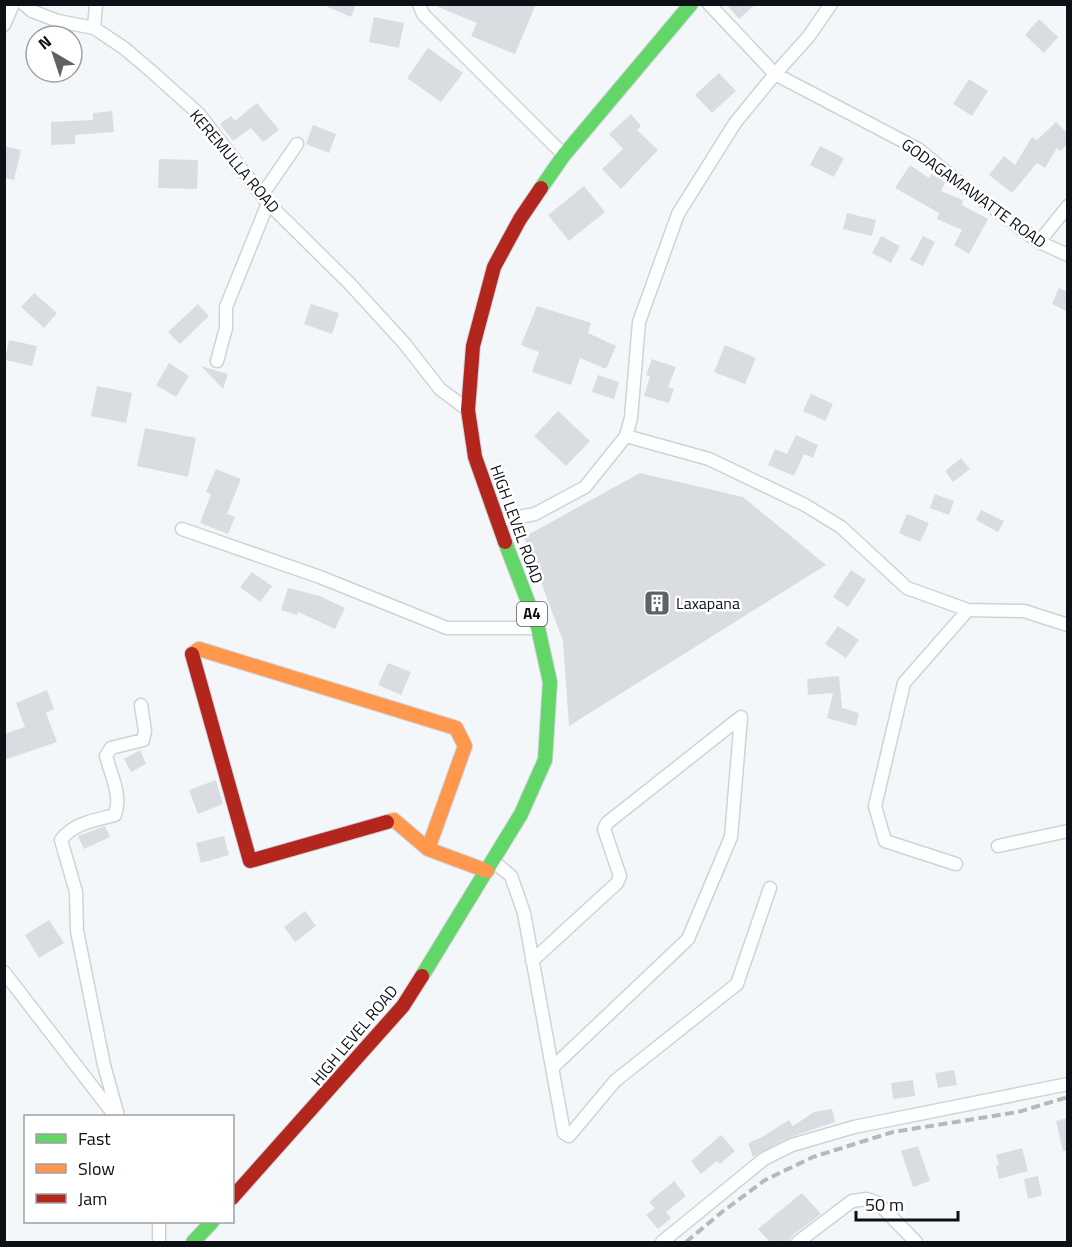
<svg xmlns="http://www.w3.org/2000/svg" width="1072" height="1247" font-family="'Titillium Web',sans-serif">
	<rect width="100%" height="100%" fill="#f4f7fa"/>
	<path fill="#d9dde1" d="M321,4H356L351,17Z
		M431,4H536L515,54L471,36L477,23Z
		M726,4H756L739,19Z
		M374,17L404,23L399,48L369,42Z
		M1039,19L1058,37L1044,53L1025,35Z
		M428,48L463,73L441,102L407,78Z
		M719,73L736,91L712,113L695,95Z
		M969,79L988,91L972,116L953,104Z
		M257,103L279,130L263,142L251,128L233,141L220,124L231,116L235,121Z
		M112,111L114,132L75,135V144L51,145V122L93,120V113Z
		M631,114L641,126L637,130L658,150L621,189L602,169L623,149L609,134Z
		M1056,122L1068,134V144L1060,151L1057,148L1045,168L1037,163L1012,193L989,175L1004,156L1015,165L1032,137L1037,140Z
		M313,125L336,134L329,153L306,144Z
		M4,146L21,150L14,180L4,178Z
		M820,146L844,158L834,177L810,165Z
		M159,159L198,160L197,189L158,188Z
		M910,165L929,178L931,174L945,182L941,191L963,200L962,205L988,219L969,254L954,245L962,230L937,219L939,213L895,188Z
		M584,186L605,212L569,241L548,215Z
		M847,213L876,220L872,236L843,229Z
		M881,236L900,246L891,263L872,253Z
		M923,236L935,242L923,266L910,260Z
		M1059,288L1068,292V312L1052,304Z
		M34,293L57,313L44,328L21,307Z
		M198,304L209,316L180,344L168,332Z
		M311,304L339,313L332,334L304,324Z
		M537,306L591,323L588,333L616,346L606,369L580,358L571,385L532,372L539,352L521,345Z
		M9,340L37,346L32,366L5,360Z
		M725,345L756,358L745,384L714,372Z
		M652,359L676,367L668,387L674,389L669,403L644,396L650,376L646,375Z
		M169,363L189,376L176,397L156,385Z
		M201,366L228,374L223,389Z
		M598,375L619,382L614,399L592,392Z
		M97,386L132,393L126,423L91,416Z
		M811,394L833,404L825,421L803,411Z
		M558,411L590,441L566,466L534,436Z
		M145,428L196,438L188,477L137,466Z
		M796,435L818,445L813,458L804,454L794,476L768,465L775,449L787,454Z
		M961,458L970,469L953,482L945,471Z
		M216,469L241,479L227,514L235,517L228,534L200,523L211,494L206,492Z
		M640,473L743,497L826,565L569,726L563,641L524,537Z
		M935,494L954,501L949,515L930,508Z
		M981,510L1004,521L998,532L976,520Z
		M907,514L929,523L920,542L899,533Z
		M851,570L866,580L848,607L833,597Z
		M252,572L272,586L260,602L240,587Z
		M288,588L320,596L345,608L335,629L298,612L297,615L281,610Z
		M838,626L859,640L846,658L825,644Z
		M388,663L411,672L401,695L378,685Z
		M839,676L842,708L859,713L856,726L827,718L833,693L808,695L807,679Z
		M47,690L54,709L46,713L57,742L4,760V734L25,727L16,703Z
		M140,750L146,764L131,772L124,759Z
		M216,780L223,804L198,814L189,790Z
		M105,826L110,837L84,849L78,836Z
		M224,836L229,855L201,863L196,843Z
		M305,911L316,926L295,942L284,927Z
		M49,920L64,943L39,958L25,935Z
		M954,1070L957,1085L938,1088L935,1073Z
		M913,1080L915,1096L893,1099L891,1083Z
		M832,1109L835,1122L788,1138L753,1157L748,1143L762,1137L789,1120L793,1126L814,1112Z
		M1068,1118V1151H1063L1056,1121Z
		M721,1135L735,1151L720,1164L717,1161L701,1174L691,1161Z
		M918,1146L930,1181L913,1187L901,1151Z
		M1022,1148L1028,1171L999,1179L996,1166L999,1165L996,1155Z
		M1038,1176L1042,1195L1028,1199L1024,1179Z
		M674,1181L686,1196L666,1212L671,1218L658,1229L646,1215L655,1208L649,1202Z
		M802,1193L821,1214L793,1235L788,1242H770L758,1229Z"/>
	<g fill="none" stroke-linecap="round" stroke-linejoin="round">
		<defs>
			<path id="street" d="M24,4L32,11L58,21L94,28L124,48L151,71L199,114L268,203L350,284L404,343L440,389L468,410
				M419,4L423,14L564,155
				M709,4L775,74L918,149L961,184L1039,242L1068,255
				M4,25L13,4
				M94,28L96,4
				M262,195L297,144
				M1039,242L1068,206
				M217,361L226,328V307L268,203
				M626,436L709,459L805,505L841,527L907,588L968,610L1024,611L1068,625
				M497,521L535,514L585,487L626,436L631,418L639,322L678,214L735,123L775,74L809,36L831,4
				M182,529L320,577L447,628H538
				M998,846L1068,831
				M493,861L511,876L524,913L564,1133L569,1136L615,1081L737,984L770,888
				M956,864L885,841L875,806L904,683L968,610
				M532,961L617,883L620,876L604,829L607,823L741,717
				M4,972L115,1116
				M552,1068L688,939L731,837L741,717
				M118,1116L104,1065L77,931L76,892L61,840C73,823 96,820 115,815C122,796 111,775 106,756L111,748L143,740L145,731L141,705
				M159,1222V1242
				M662,1242L764,1159L792,1145L854,1127L1068,1084
				M798,1242L852,1201L867,1199L878,1203L916,1242"/>
			<path id="fast" d="M541,188L564,155L691,4
				M422,976L521,814L545,760L550,682L538,628L505,542
				M193,1242L212,1222"/>
			<path id="slow" d="M192,654L199,649L456,728L465,746L428,849
				M387,822L394,820L428,849L487,871"/>
			<path id="jam" d="M505,542L475,457L468,410L473,346L494,267L520,219L541,188
				M192,654L250,861L387,822
				M232,1198L403,1006L422,976"/>
		</defs>
		<use href="#street" stroke="#cfd3d7" stroke-width="15"/>
		<use href="#fast" stroke="#cfd3d7" stroke-width="16"/>
		<use href="#slow" stroke="#cfd3d7" stroke-width="16"/>
		<use href="#jam" stroke="#cfd3d7" stroke-width="16"/>
		<use href="#street" stroke="#fdfefe" stroke-width="12"/>
		<use href="#fast" stroke="#63d668" stroke-width="14"/>
		<use href="#slow" stroke="#ff974d" stroke-width="14"/>
		<use href="#jam" stroke="#b3261e" stroke-width="14"/>
		<path stroke="#b7b8b9" stroke-width="4" stroke-dasharray="9 4.5" stroke-linecap="butt" d="M686,1242L722,1212L765,1180L813,1157L893,1132L1018,1112L1068,1097"/>
	</g>
	<defs>
		<symbol id="building-square" viewBox="-11 -11 22 22"><rect x="-9" y="-9" width="18" height="18" rx="4" fill="#5e6266" stroke="#fff"/><path d="M-4-6H4V6H1V3H-1V6H-4ZM-2.5-4.3h1.7v1.8h-1.7ZM.8-4.3h1.7v1.8H.8ZM-2.5-1h1.7V.8h-1.7ZM.8-1h1.7V.8H.8Z" fill="#fff"/></symbol>
	</defs>
	<g fill-rule="evenodd">
		<use href="#building-square" x="642" y="588" width="30" height="30"/>
	</g>
	<g text-anchor="middle" stroke-width="5" stroke-linejoin="round" paint-order="stroke">
		<rect fill="#fff" stroke="#56585d" stroke-width="1.5" x="517" y="602" width="30" height="24" rx="4.5"/>
		<g font-size="15" font-weight="bold" fill="#0d1117">
			<text x="532" y="619">A4</text>
		</g>
		<g font-size="16" fill="#0d1117" stroke="#fff">
			<text transform="translate(235 161) rotate(50)" y="6">KEREMULLA ROAD</text>
			<text transform="translate(974 193) rotate(36)" y="6">GODAGAMAWATTE ROAD</text>
			<text transform="translate(517 524) rotate(70)" y="6">HIGH LEVEL ROAD</text>
			<text transform="translate(354 1035) rotate(-50)" y="6">HIGH LEVEL ROAD</text>
		</g>
		<g font-size="16" fill="#0d1117" stroke="#fff" text-anchor="start">
			<text x="676" y="609">Laxapana</text>
		</g>
	</g>
	<rect width="1072" height="1247" fill="none" stroke="#0d1117" stroke-width="12"/>
	<rect x="24" y="1115" width="210" height="108" fill="#ffffff" stroke="#9ea0a2" stroke-width="1.5"/>
	<rect x="36" y="1134" width="30" height="9" fill="#63d668" stroke="#9ea0a2" stroke-width="1.5"/>
	<text x="78" y="1145" font-size="18" fill="#0d1117">Fast</text>
	<rect x="36" y="1164" width="30" height="9" fill="#ff974d" stroke="#9ea0a2" stroke-width="1.5"/>
	<text x="78" y="1175" font-size="18" fill="#0d1117">Slow</text>
	<rect x="36" y="1194" width="30" height="9" fill="#b3261e" stroke="#9ea0a2" stroke-width="1.5"/>
	<text x="78" y="1205" font-size="18" fill="#0d1117">Jam</text>
	<g transform="translate(54 54) rotate(321)"><circle r="28" fill="#ffffff" stroke="#9ea0a2" stroke-width="1.5"/>
	<path d="M0-4.5L10 22L0 15L-10 22Z" fill="#5e6266"/>
	<text y="-9" font-size="16" font-weight="bold" text-anchor="middle" fill="#0d1117">N</text>
	</g>
	<path d="M856 1211v9h102v-9" fill="none" stroke="#0d1117" stroke-width="3"/>
	<text x="865" y="1211" font-size="18" fill="#0d1117" stroke="#ffffff" stroke-width="4.5" paint-order="stroke">50 m</text>
</svg>
